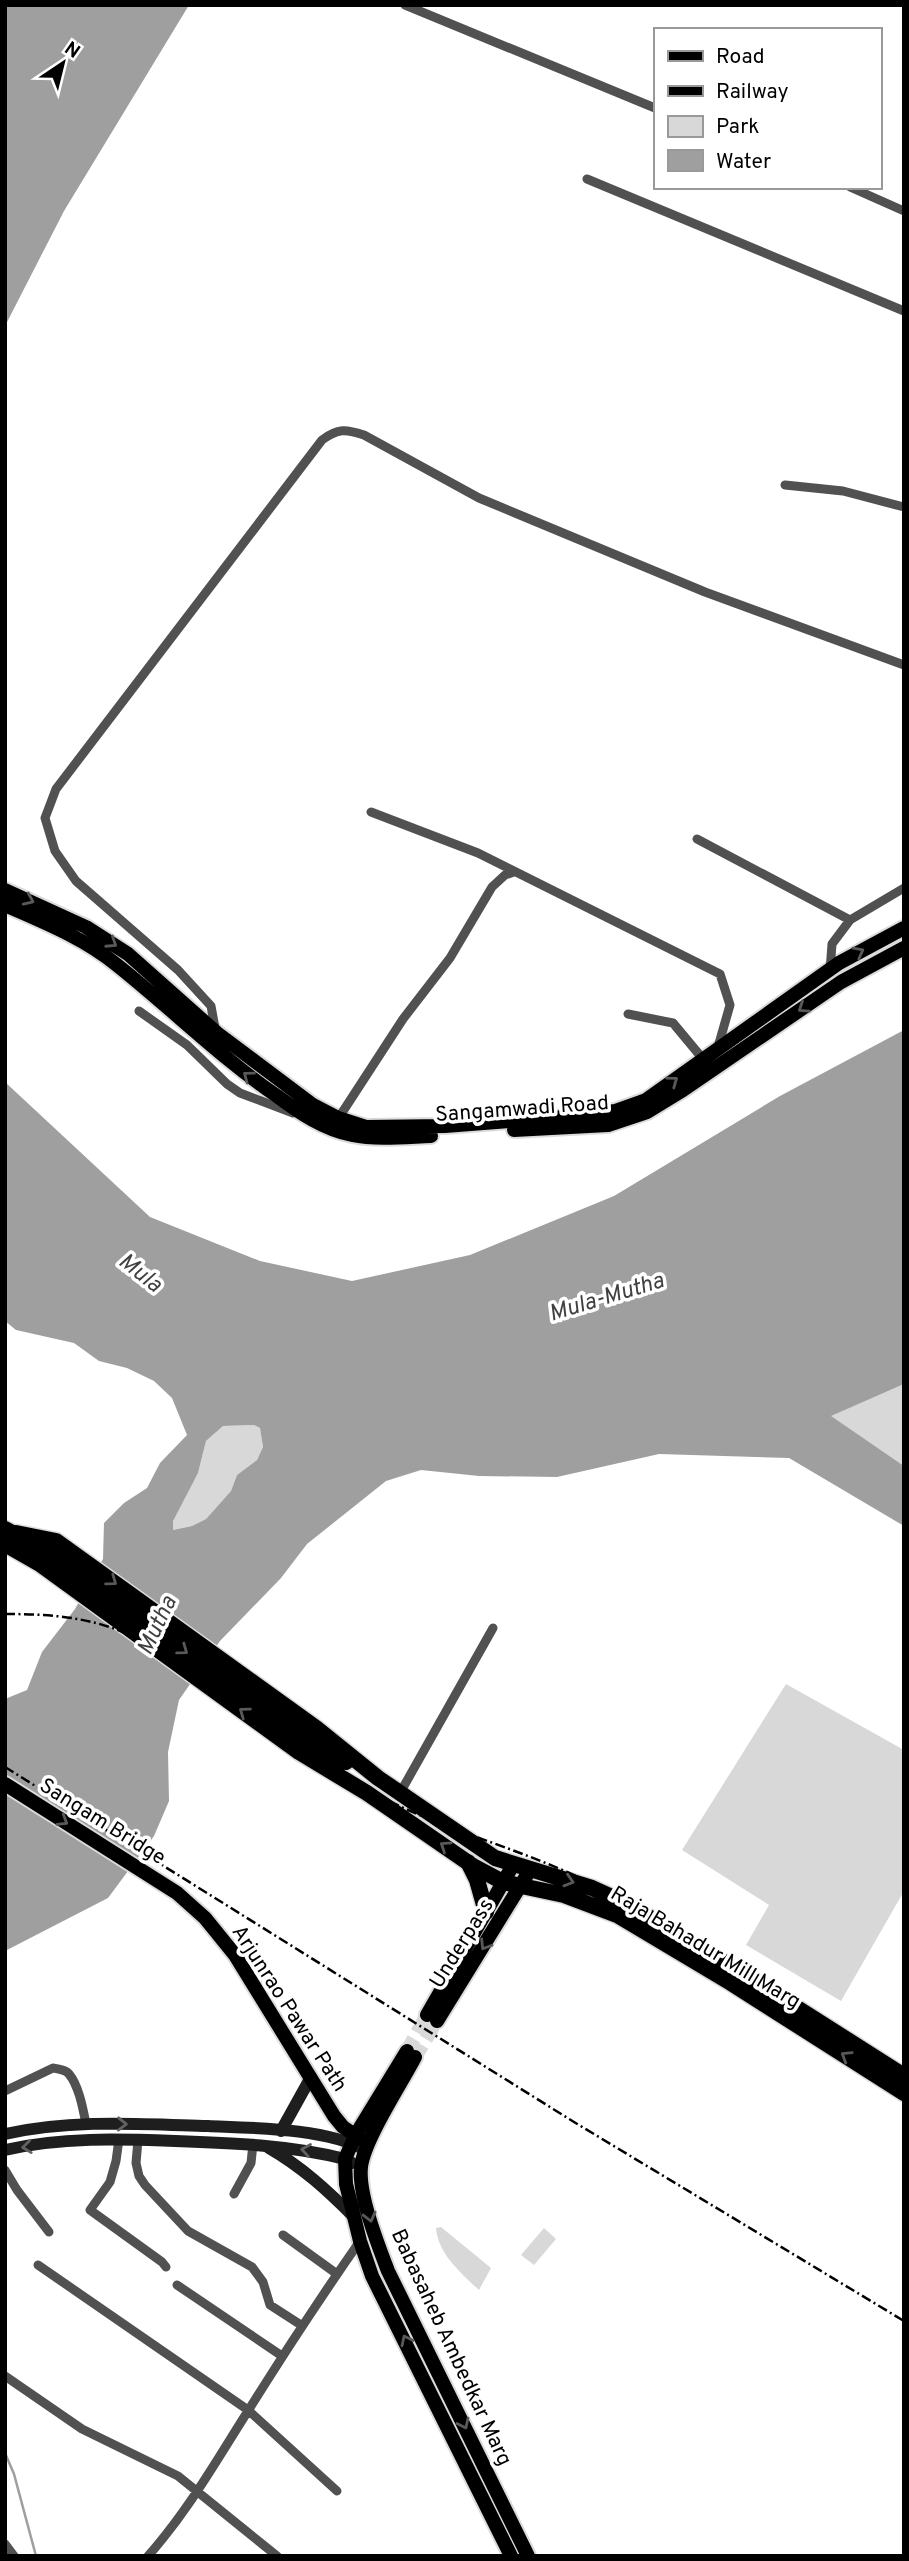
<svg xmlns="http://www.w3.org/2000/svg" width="909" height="2561" font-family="Overpass,sans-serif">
	<rect width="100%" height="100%" fill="#fff"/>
	<path fill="#d8d8d8" d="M904,1384V1466L830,1416Z
		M254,1425L260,1428L263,1447L257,1460L237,1475L231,1491L206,1519L192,1526L173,1530L172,1521L198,1473L206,1441L223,1426Z
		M786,1684L904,1750V1891L841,2001L746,1945L769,1905L682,1850Z
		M441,2227L491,2268L479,2290C461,2273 438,2254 436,2228Z
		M544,2228L556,2239L534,2265L521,2255Z"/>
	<path fill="#9f9f9f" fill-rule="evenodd" d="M5,5H189L64,211L5,326Z
		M904,1030V1384L831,1416L904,1466V1526L789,1458L659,1454L557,1477L479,1476L421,1470L386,1481L307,1544L281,1578L220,1641L179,1700L168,1752L169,1801L154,1836L108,1898L5,1951V1699L27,1690L42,1652L75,1609L103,1559L104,1523L124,1503L147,1488L160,1463L187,1435L172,1398L154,1381L127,1368L99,1361L74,1343L16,1330L5,1321V1082L150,1217L260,1261L352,1281L470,1255L614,1196L780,1096ZM254,1425L260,1428L263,1447L257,1460L237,1475L231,1491L206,1519L192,1526L173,1530V1521L198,1473L206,1441L223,1426Z"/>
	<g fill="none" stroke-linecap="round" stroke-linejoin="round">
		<path stroke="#9f9f9f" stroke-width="2.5" d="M5,2453L14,2474L36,2556"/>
		<path stroke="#d9d9d9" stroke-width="14" stroke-dasharray="14 7" stroke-linecap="butt" d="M407,2051L427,2015
			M415,2057L437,2021"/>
		<defs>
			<path id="primary" d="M5,890L86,927L128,954L217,1033L313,1105L338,1118L366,1127L445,1126L564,1117L615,1111L646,1100L839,963L904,928
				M5,905C44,922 84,938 117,965C171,1008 220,1057 277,1096C300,1113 323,1129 352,1135C377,1140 405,1137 431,1136
				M514,1130L608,1125L647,1112L683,1090L841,982L904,948
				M5,1784L177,1893L205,1918L235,1955L334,2116L343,2127L361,2139
				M427,2015L513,1865
				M437,2021L530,1870
				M407,2051L355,2136L345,2159L346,2184L360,2241L372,2276L511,2556
				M415,2057C401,2084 364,2140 361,2167C358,2194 378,2245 388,2271L528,2556"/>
			<path id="highway" d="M5,1529L49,1553L307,1740L346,1762
				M16,1533L56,1541L316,1728L378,1778L495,1858L592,1888L623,1902L739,1971L904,2076
				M5,1544L40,1564L299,1752L367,1793L473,1866L503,1882L564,1895L617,1915L731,1983L904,2093
				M468,1862L477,1880L486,1912"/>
		</defs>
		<use href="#primary" stroke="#dbdbdb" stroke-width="18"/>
		<use href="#highway" stroke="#dbdbdb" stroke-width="19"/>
		<path stroke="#515151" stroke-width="9" d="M405,5L655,108
			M587,179L904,311
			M850,187L904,211
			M785,485L843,491L904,507
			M371,812L478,853L720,974L730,1005L718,1047
			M697,839L850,920
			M830,971L832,944L850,920L904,888
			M139,1011L187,1045L227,1084L240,1093L293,1113
			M628,1014L673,1023L703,1059
			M215,1028L211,1006L178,970L76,881L55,851L45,818L56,789L322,440C338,428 346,429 364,435L479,498L705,592L904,665
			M336,1122L403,1019L450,958L492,887L505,875L514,872
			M400,1793L493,1628
			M5,2091L53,2068C59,2069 66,2070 69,2074C79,2086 83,2109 86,2124
			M119,2139L116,2161L110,2182L90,2210L162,2262L166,2267
			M138,2140L136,2163L139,2176L145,2185L188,2231L252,2267L263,2282L270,2305L301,2325
			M5,2170L17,2190L49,2232
			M234,2194L251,2163L253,2144
			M283,2235L337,2274
			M38,2265L248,2410L337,2491
			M177,2285L282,2356
			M5,2376L82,2429L178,2476L277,2556
			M5,2544L14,2556
			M148,2556C188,2511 216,2461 248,2411C284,2353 321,2297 360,2241"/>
		<path stroke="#1e1e1e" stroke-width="12" d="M281,2131L311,2077
			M5,2134C71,2119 141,2124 208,2126C253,2128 326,2128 365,2150
			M269,2148C302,2167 327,2190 354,2217
			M5,2150C61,2137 119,2139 175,2141C233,2143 289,2145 345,2159L352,2163"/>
		<use href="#primary" stroke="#000" stroke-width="14"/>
		<use href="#highway" stroke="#000" stroke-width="16"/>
		<path stroke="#000" stroke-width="2.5" stroke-dasharray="10 3.5 2 3.5" stroke-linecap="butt" d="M5,1614C42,1614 80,1616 115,1629C149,1640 177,1664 204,1686C235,1710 267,1734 300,1753C335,1773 371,1793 408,1810C460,1833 515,1849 567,1872C611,1891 652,1914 693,1939
			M5,1767L574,2122L904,2321
			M880,2066L904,2081"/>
	</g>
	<defs><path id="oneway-chevron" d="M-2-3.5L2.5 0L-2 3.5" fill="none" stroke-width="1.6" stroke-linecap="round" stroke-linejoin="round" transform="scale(1.75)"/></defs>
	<g stroke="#595959">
		<use href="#oneway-chevron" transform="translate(29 900) rotate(24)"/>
		<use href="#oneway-chevron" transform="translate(112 943) rotate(33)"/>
		<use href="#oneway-chevron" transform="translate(859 952) rotate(-28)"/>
		<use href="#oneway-chevron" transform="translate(803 1008) rotate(146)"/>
		<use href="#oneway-chevron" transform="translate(248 1076) rotate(-143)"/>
		<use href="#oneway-chevron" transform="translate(673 1081) rotate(-36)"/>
		<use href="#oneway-chevron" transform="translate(112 1581) rotate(36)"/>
		<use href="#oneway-chevron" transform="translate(183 1650) rotate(36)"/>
		<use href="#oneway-chevron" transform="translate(244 1712) rotate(-144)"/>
		<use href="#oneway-chevron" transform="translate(63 1821) rotate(32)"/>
		<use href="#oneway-chevron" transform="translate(445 1846) rotate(-146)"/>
		<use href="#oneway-chevron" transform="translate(569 1881) rotate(17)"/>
		<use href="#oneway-chevron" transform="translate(485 1945) rotate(122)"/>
		<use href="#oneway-chevron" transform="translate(846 2056) rotate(-148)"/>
		<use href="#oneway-chevron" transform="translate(370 2217) rotate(76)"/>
		<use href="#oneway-chevron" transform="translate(406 2340) rotate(-116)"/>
		<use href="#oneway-chevron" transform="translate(464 2424) rotate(64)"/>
	</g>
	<g stroke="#626262">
		<use href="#oneway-chevron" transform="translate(122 2124) rotate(1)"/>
		<use href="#oneway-chevron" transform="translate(27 2147) rotate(173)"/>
		<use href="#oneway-chevron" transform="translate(306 2150) rotate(-170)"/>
	</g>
	<g text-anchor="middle" stroke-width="7" stroke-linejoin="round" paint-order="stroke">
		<g font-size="21" fill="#000" stroke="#fff">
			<text transform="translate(522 1108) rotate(-4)" y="7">Sangamwadi Road</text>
			<text transform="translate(103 1821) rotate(32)" y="7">Sangam Bridge</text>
			<text transform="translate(461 1943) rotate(-58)" y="7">Underpass</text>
			<text transform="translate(706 1947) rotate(31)" y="7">Raja Bahadur Mill Marg</text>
			<text transform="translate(290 2008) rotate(57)" y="7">Arjunrao Pawar Path</text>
			<text transform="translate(452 2347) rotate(65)" y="7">Babasaheb Ambedkar Marg</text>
		</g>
		<g font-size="23" font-style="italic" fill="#404040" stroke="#fff">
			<text transform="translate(141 1272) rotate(38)" y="8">Mula</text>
			<text transform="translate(606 1296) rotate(-17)" y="8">Mula-Mutha</text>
			<text transform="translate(156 1625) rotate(-65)" y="8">Mutha</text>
		</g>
	</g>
	<rect width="909" height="2561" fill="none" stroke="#000000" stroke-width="14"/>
	<rect x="654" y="28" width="228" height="161" fill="#ffffff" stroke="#999999" stroke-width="2"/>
	<rect x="668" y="51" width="35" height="10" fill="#000000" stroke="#999999" stroke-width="2"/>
	<text x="716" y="63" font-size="21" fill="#000000">Road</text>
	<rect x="668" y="86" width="35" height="10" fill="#000000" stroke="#999999" stroke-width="2"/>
	<text x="716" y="98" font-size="21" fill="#000000">Railway</text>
	<rect x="668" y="116" width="35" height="21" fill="#d8d8d8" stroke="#999999" stroke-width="2"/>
	<text x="716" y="133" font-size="21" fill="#000000">Park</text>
	<rect x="668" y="150" width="35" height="21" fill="#9f9f9f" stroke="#999999" stroke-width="2"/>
	<text x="716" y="168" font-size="21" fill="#000000">Water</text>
	<g transform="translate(63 63) rotate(35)" stroke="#ffffff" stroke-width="5" paint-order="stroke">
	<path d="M0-5L12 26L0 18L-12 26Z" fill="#000000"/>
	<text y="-10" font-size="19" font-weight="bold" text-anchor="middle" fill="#000000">N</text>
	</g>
</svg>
